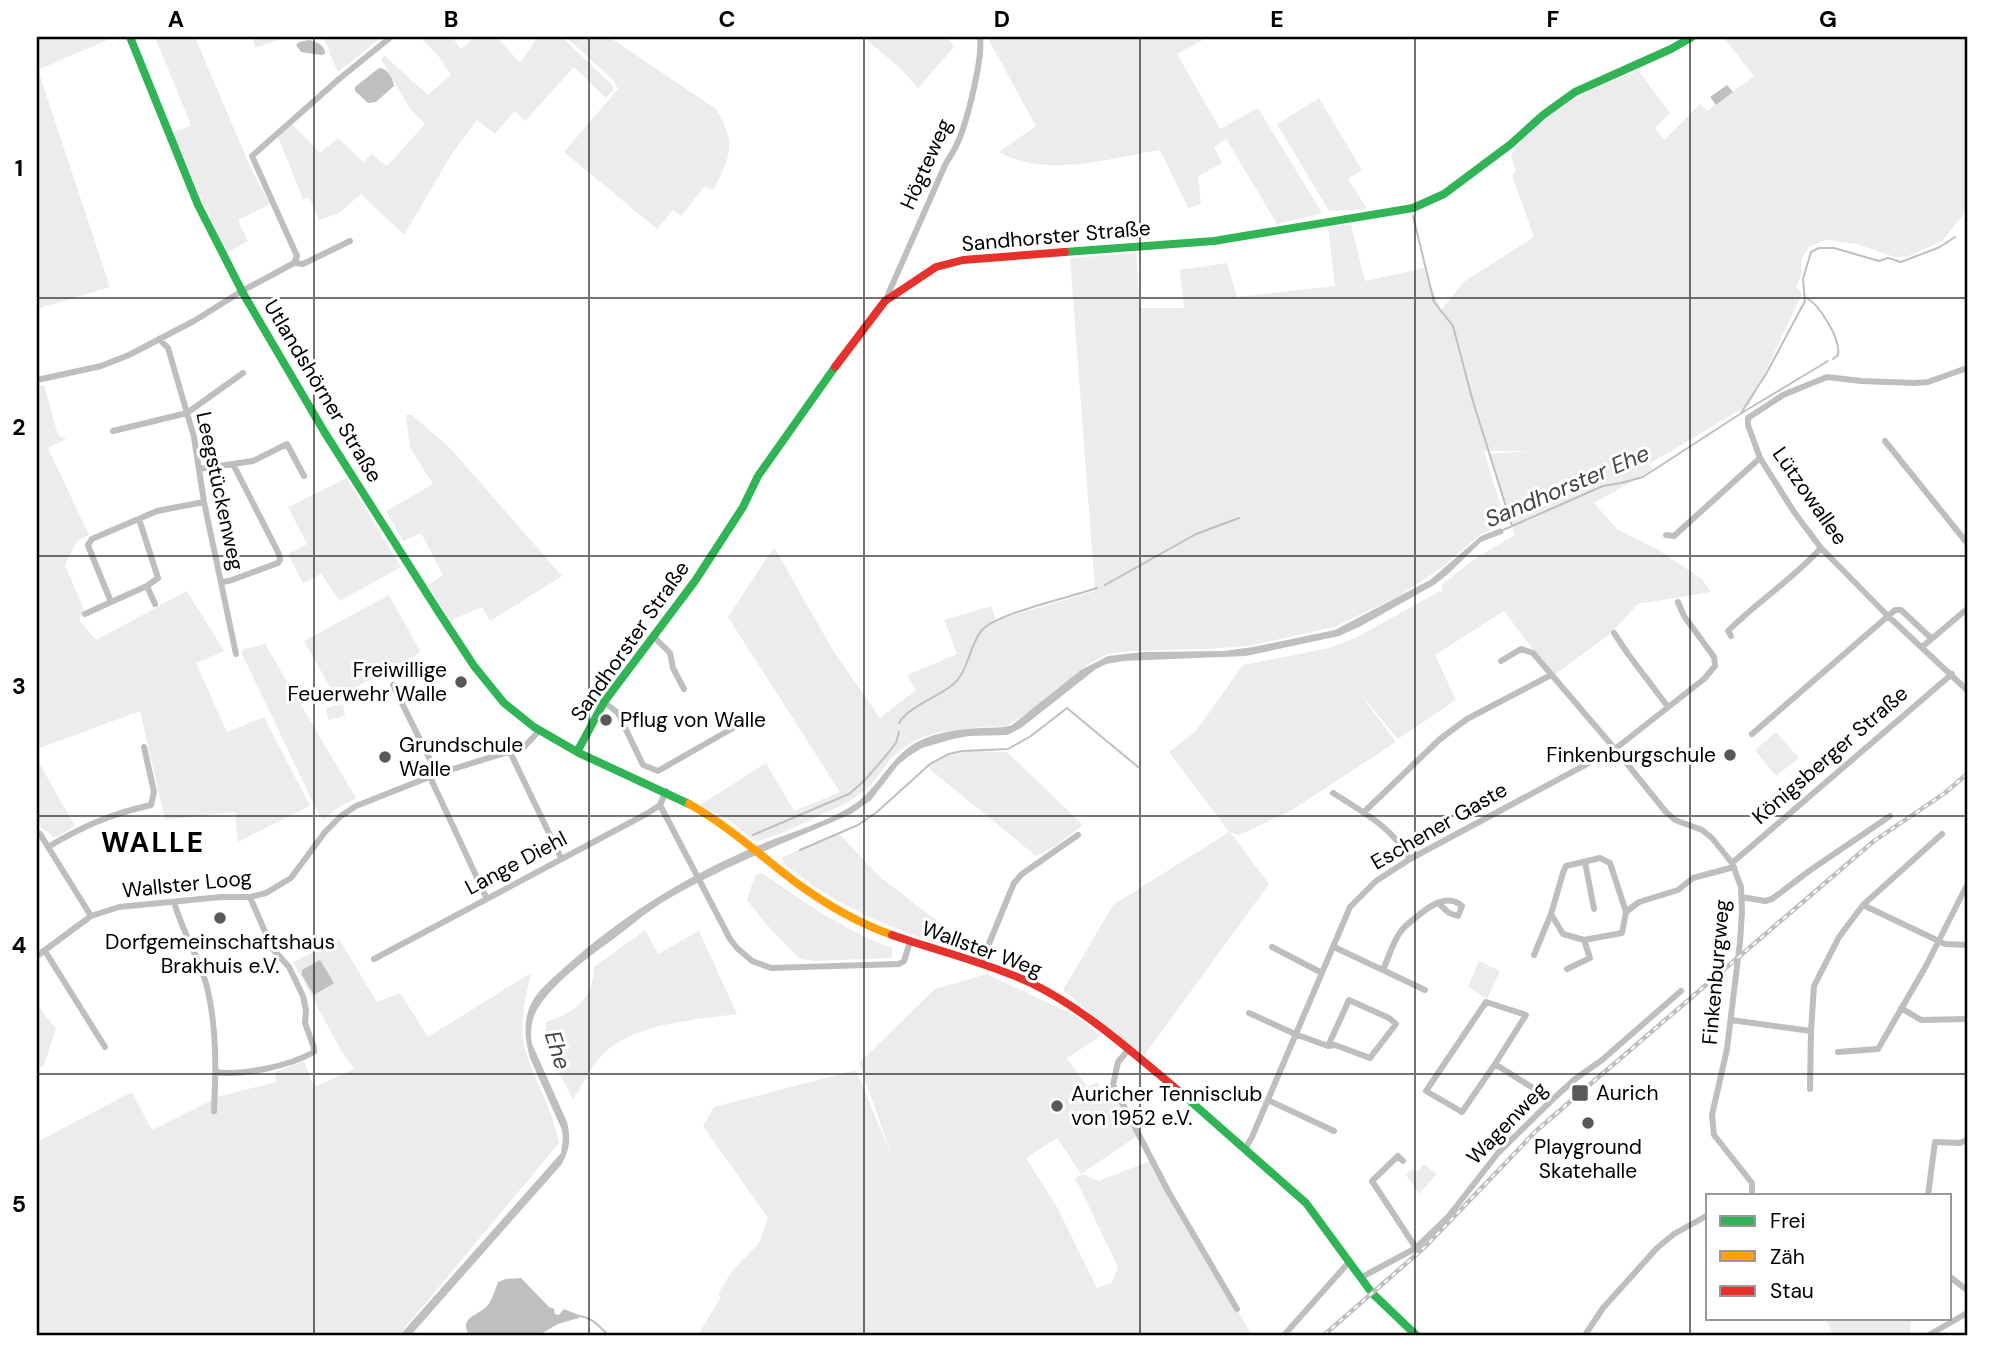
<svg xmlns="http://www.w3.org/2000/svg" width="2004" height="1372" font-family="'DM Sans',sans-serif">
	<rect width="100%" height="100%" fill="#fff"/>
	<path fill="#ececec" d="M37,37H114L38,70L110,287L37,309Z
		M155,37H195L251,168L270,204L238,220L248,241L226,253L172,133L191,125Z
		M252,37H287L255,48Z
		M323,37H382L338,72Z
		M420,37H452L461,49L475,37H497L520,63L536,39L535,37H562L613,86V90L606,98L574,67L525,121L515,111L495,134L477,120L451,155L404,235L361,194L339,213L319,220L309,198L303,199L278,137L292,124L320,153L338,138L363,162L372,154L387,166L425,124L410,109L381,59L385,56L428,95L451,75L440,58Z
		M566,37H609L716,109C737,143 731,156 713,190L705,186L681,216L673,210L657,229L564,152L618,89L613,80Z
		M863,37H947L954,47L918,88L900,68Z
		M987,37H1208L1177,54L1220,129L1258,108L1322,213L1277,224L1226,139L1214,147L1222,163L1198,176L1201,204L1188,208L1160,150C1110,158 1047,179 999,152L1036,126Z
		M1723,37H1967V210L1942,241L1907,257H1894L1857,244L1826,240L1809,247L1802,258L1801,275L1796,287L1802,294L1750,404L1649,464L1652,470L1594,503L1617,529L1657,549L1702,579L1711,592L1638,604L1611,633L1553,676L1504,611L1435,655L1456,700L1398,739L1358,691L1396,742L1292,810L1239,835L1230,832L1269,884L1143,1057L1063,990L1113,905L1229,832L1169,752L1196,731L1243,665L1329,648L1357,637L1440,591L1442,594V584L1479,556L1515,535L1489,454L1528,451H1484L1506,524L1481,534L1440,569L1399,596L1334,627L1249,646L1209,649L1131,651L1108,654L1088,664L1047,700L1006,726L983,727L940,732L915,740L891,758L871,785L847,803L784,832L756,842L729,820L700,805L766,763L794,811L840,792L728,617L774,547L834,652L880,718L916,690L907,675L957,654L944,620L991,606L996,620L1095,591L1070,258L1136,253L1140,308H1184L1180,270L1227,263L1237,297L1335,286L1328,227L1351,224L1365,281L1424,268L1441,310L1465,281L1534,237L1512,176L1516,170L1511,156C1528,124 1571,100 1602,85C1614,79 1627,77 1638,70L1670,113L1655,128L1664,140L1700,104L1707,111L1754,76Z
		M1319,98L1362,170L1348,179L1367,209L1329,211L1277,124Z
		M44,385L58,435L66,439L48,448L89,535L77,541L65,565L84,609L79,620L96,640L187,591L224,651L196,663L227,732L264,717L310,806L238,842L235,812L165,820L140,711L37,749V386Z
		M406,415H412L451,449L562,576L490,621L482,607L451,620L428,585L443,575L421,533L403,541L386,511L433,484L410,448Z
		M347,478L401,567L340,601L321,574L303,583L288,554L307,544L288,507Z
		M389,595L421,652L336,698L304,641Z
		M265,644L356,798L334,810L324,820L319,815L242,654L243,649Z
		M343,704L345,716L328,720L326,708Z
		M1776,732L1799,758L1776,776L1755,750Z
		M969,751L1007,752L1083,825L1057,845L1036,856L927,767L948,756Z
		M37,759L75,826L57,837H53L48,832L37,825Z
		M838,833L880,877L941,924L948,931L943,946C883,924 833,905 783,863V857Z
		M762,873C803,901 845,931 892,948V958L815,961L800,959L765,923L747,900L755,875Z
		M645,930L658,954L699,931L737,1014C695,1020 635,1023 603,1054C592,1065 582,1086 573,1099L552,1060L545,1040L546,1022C575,1012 594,1000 594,967Z
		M339,939L377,1002L400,993L428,1037L531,973C526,997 518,1024 525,1049C534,1081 553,1109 559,1143L399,1335H37V1142L132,1092L152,1130L220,1096L276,1082L275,1072L304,1061L314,1087L354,1069L342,1052L293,962Z
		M1479,961L1500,971L1487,999L1468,987Z
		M987,974L1076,1016L1101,1036L1067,1058L1087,1087L1097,1082L1102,1090L1110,1084L1137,1136L1081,1174L1057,1138L1026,1158L1057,1207L1097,1288L1111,1283L1118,1267L1075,1178L1083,1174L1099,1181L1150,1161L1252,1335H698L721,1297L718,1294L732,1271L759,1243L768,1218L703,1126L714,1107L856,1070L893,1159L859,1063L935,989Z
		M38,1006L56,1029L44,1065L37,1070V1007Z
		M1424,1164L1437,1174L1419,1194L1406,1175L1413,1168L1417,1172Z
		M1825,1318H1911L1910,1335H1833Z"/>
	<path fill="#bfbfbf" d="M309,40C316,42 325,44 325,54L321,55L301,52L296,45L299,42Z
		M379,68C387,68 393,78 394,86L376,102L368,103L355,91V87Z
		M1727,85L1733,92L1716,105L1710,97Z
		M1501,528L1504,533L1481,542L1447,575L1434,585L1361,626L1339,636L1246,656L1124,661L1106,664L1096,669L1021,728L1007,735L969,736L953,739L922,748L909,756L898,765L871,800L851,814C790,841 726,865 668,899C649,910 633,924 616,937C590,956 555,981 538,1008C531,1019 530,1031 532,1044L567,1122C571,1139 570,1150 561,1165L411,1335H400L561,1153L563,1138L562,1130L530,1058C525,1040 523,1023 530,1006C537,990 553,978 565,967C623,915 686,876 757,846C788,833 822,824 850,807C878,791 889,756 919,741C937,732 960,729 980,728C992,727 1001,729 1012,725L1081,670L1108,656L1143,652L1224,651L1253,647L1335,630L1430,580L1481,536Z
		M320,960L334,983L314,995L302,975V970Z
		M521,1278L549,1307L554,1309L555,1314L559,1315L564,1309L579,1315V1318L558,1324L539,1335H469C458,1317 480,1315 488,1305C493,1298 495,1290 498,1282L506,1279Z"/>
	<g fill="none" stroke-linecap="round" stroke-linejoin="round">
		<path stroke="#bfbfbf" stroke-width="2" d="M1413,216L1434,302L1453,326L1472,398L1512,526
			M1807,298C1820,306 1841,339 1838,355L1833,359
			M1741,413L1766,374L1805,301L1803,279L1811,252L1819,248H1834L1879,261L1888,258L1901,262L1940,247L1955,237
			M1503,530L1603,486L1621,483L1643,477L1740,414L1828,361
			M1105,585L1196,534L1239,518
			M899,723C907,708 937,697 951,686C969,673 968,647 982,630C997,613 1072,597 1097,588
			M753,835L849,794L865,780L889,752L896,743L899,732
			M800,850L858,825L877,812L930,764L949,754L962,751L1008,749L1031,736L1067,708L1138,767
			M579,1316C592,1317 600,1327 608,1335"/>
		<path stroke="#bebebe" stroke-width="6" d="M294,263L303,264L350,241
			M886,299L946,163C950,157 954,151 957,144C967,123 983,58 980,37
			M159,339L168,348L194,437L204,502L236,654
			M1967,368L1928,382L1915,383L1861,381L1827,377L1783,395L1748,418V425L1760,458L1794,512L1821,548L1888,616L1967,690
			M37,380L101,366L129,355L194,321L242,291L294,263L297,256L252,156L339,79L391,37
			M113,431L187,413L243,373
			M1885,441L1967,543
			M199,469L253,461L287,444L304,476
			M139,519L158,578L147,586L111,602L89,548L88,545L92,539L157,511L204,502
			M1666,535L1674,536L1760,458
			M221,582L229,581L278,563L280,560L279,554L233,464
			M147,586L155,604
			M85,614L111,602
			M1614,633L1628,654L1668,707
			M1731,636L1728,631C1757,602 1793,579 1821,548
			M654,637L670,653L673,668L684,689
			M1922,647L1967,609
			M1501,661L1521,649L1533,653L1615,749L1666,812L1675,820L1702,830L1712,838L1732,863L1741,887L1742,912L1740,942L1727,1049L1712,1115L1714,1135L1752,1183V1195
			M393,685L437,774
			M604,702L618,713L643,765L658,771L733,728
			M1752,734L1895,610H1901L1931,638
			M510,752L561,858
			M430,777L487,899
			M1333,793C1363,812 1392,827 1410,859
			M660,805L730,939L737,948L752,961L771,968L899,964L904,961L910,942
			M1364,812L1440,739L1467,719L1551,675
			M37,832L40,834L91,916
			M48,847C83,826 111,814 151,805L154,792L144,747
			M1585,862L1594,909
			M1732,863L1952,674
			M1742,897L1765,901L1772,899L1809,871L1890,816
			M174,902C182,931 199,957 207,987C217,1028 216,1070 214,1111
			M1863,905L1945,944L1967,945
			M1551,914L1563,934L1584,940L1622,933L1626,912
			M1272,947L1322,973
			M1334,947L1425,990
			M45,951L105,1047
			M1534,955L1551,914L1563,873L1566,866L1600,858L1610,863L1626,912L1639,902L1678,890L1693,878L1734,867
			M37,956L91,916L119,907L221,897H250L266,893L291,878L325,832L341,816L356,806L437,774L524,747L539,731
			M374,959L648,813L660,805L666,791
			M981,963L1014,883L1022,874L1078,835
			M1567,969L1590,958L1584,940
			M1383,970C1389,957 1393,940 1402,930C1405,926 1410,922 1414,919C1427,908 1446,892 1462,906L1458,916L1449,913L1438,903
			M1901,1008L1921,1020L1967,1019
			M1249,1013L1295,1034L1328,1046L1335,1045L1370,1058L1396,1024L1389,1018L1349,1000L1328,1046
			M1731,1020L1811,1031L1814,986L1839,937L1863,905L1942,834
			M1129,1049L1118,1062L1113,1085L1168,1191L1237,1309
			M1838,1052L1878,1049L1926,966L1967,885
			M1495,1064L1462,1112L1426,1091L1486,1002L1526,1015L1495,1064L1552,1100
			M216,1072C243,1076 289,1066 314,1052V1048L305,1023L306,1010L303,996L289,967L272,948L250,897
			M1810,1089L1811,1031
			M1268,1100L1334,1131
			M1245,1149L1252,1137L1350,907L1376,881L1410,859L1615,749L1704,679L1715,666L1714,657L1684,616L1678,602
			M1403,1161L1398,1156L1372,1181L1416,1248
			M1928,1195L1935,1142L1960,1143L1967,1140
			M1950,1277L1967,1290
			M1360,1278L1416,1248L1448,1217L1498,1153L1552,1100L1575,1079L1602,1060L1681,991
			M1285,1334L1349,1262
			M1585,1335L1603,1308L1657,1248L1674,1234L1708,1215
			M1929,1335L1967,1313"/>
		<path stroke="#30b455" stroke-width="8" d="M130,37L198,205L244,295L325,433L438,611L474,666L504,703L534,727L579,753L689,804
			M1065,252L1214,241L1413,208L1444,194L1511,144L1543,115L1575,92L1671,49L1692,37
			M577,752L604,702L695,581L743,507L758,476L835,367
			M1180,1092L1306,1203L1372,1293L1416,1335"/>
		<path stroke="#ff9f0a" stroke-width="8" d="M689,804C729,826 762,857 798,884C827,905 858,923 892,935"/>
		<path stroke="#e5322d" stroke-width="8" d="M835,367L885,301L936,267L963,260L1065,252
			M892,935C938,951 985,962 1029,982C1085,1009 1132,1052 1180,1092"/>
		<defs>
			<path id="rail" d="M1324,1335L1425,1247L1536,1131L1580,1093L1874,841L1945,793L1967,774"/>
		</defs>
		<use href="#rail" stroke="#bebebe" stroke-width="4.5"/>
		<use href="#rail" stroke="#fff" stroke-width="2" stroke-dasharray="5" stroke-linecap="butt"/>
	</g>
	<path fill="none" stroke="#000" stroke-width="2" stroke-opacity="0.55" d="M314,37V1335M589,37V1335M864,37V1335M1140,37V1335M1415,37V1335M1690,37V1335M37,298H1967M37,556H1967M37,816H1967M37,1074H1967"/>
	<g fill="#595959" stroke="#fff" stroke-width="2.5">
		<circle cx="461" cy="682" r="7"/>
		<circle cx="606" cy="720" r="7"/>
		<circle cx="1730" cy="755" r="7"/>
		<circle cx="385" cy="757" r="7"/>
		<circle cx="220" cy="918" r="7"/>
		<rect x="1571" y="1084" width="18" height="18" rx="3.5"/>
		<circle cx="1057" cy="1106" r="7"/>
		<circle cx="1588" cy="1123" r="7"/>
	</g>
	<g text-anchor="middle" stroke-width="6" stroke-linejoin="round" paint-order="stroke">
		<g font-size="21" fill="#000" stroke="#fff">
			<text transform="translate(926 164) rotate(-66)" y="7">Högteweg</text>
			<text transform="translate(1056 236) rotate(-5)" y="7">Sandhorster Straße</text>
			<text transform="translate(323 391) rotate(59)" y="7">Utlandshörner Straße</text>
			<text transform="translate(220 491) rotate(78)" y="7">Leegstückenweg</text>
			<text transform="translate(1810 496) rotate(55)" y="7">Lützowallee</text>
			<text transform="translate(630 641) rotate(-55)" y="7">Sandhorster Straße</text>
			<text transform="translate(1830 755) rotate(-41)" y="7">Königsberger Straße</text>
			<text transform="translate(1439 826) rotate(-30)" y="7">Eschener Gaste</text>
			<text transform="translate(516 863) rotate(-28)" y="7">Lange Diehl</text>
			<text transform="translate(187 884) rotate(-6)" y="7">Wallster Loog</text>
			<text transform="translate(982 949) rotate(20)" y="7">Wallster Weg</text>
			<text transform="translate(1716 972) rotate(-85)" y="7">Finkenburgweg</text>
			<text transform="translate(1507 1123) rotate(-46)" y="7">Wagenweg</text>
		</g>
		<g font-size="21" fill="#000" stroke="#fff" text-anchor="start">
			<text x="447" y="677" text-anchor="end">Freiwillige<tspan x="447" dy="24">Feuerwehr Walle</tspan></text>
			<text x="620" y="727">Pflug von Walle</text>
			<text x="399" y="752">Grundschule<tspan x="399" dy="24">Walle</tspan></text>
			<text x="1716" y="762" text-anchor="end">Finkenburgschule</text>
			<text x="220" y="949" text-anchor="middle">Dorfgemeinschaftshaus<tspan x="220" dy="24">Brakhuis e.V.</tspan></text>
			<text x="1596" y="1100">Aurich</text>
			<text x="1071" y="1101">Auricher Tennisclub<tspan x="1071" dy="24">von 1952 e.V.</tspan></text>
			<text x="1588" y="1154" text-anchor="middle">Playground<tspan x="1588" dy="24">Skatehalle</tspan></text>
		</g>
		<g font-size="23" font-style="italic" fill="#444" stroke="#fff">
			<text transform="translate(1567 486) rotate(-23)" y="8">Sandhorster Ehe</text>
			<text transform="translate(558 1050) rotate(72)" y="8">Ehe</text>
		</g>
		<g font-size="28" font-weight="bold" letter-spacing="2" fill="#000" stroke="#fff">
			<text x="153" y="852">WALLE</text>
		</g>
	</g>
	<rect width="2004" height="1372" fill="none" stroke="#ffffff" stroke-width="77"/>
	<rect x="1706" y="1194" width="245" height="126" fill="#ffffff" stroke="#999999" stroke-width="2"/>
	<rect x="1720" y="1216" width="35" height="10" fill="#30b455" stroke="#999999" stroke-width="2"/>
	<text x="1770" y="1228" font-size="21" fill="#000000">Frei</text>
	<rect x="1720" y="1251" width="35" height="10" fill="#ff9f0a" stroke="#999999" stroke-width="2"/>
	<text x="1770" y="1264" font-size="21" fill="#000000">Zäh</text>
	<rect x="1720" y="1286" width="35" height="10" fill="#e5322d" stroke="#999999" stroke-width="2"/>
	<text x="1770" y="1298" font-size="21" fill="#000000">Stau</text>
	<rect x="38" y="38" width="1928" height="1296" fill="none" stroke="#000" stroke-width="2.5"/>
	<g font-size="23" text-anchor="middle" font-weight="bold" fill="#000">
		<text x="176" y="27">A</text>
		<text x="451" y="27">B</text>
		<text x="727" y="27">C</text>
		<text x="1002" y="27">D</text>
		<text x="1277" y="27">E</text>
		<text x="1553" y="27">F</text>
		<text x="1828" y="27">G</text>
		<text x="19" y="176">1</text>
		<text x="19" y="435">2</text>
		<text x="19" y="694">3</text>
		<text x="19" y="953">4</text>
		<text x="19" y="1212">5</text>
	</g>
</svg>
